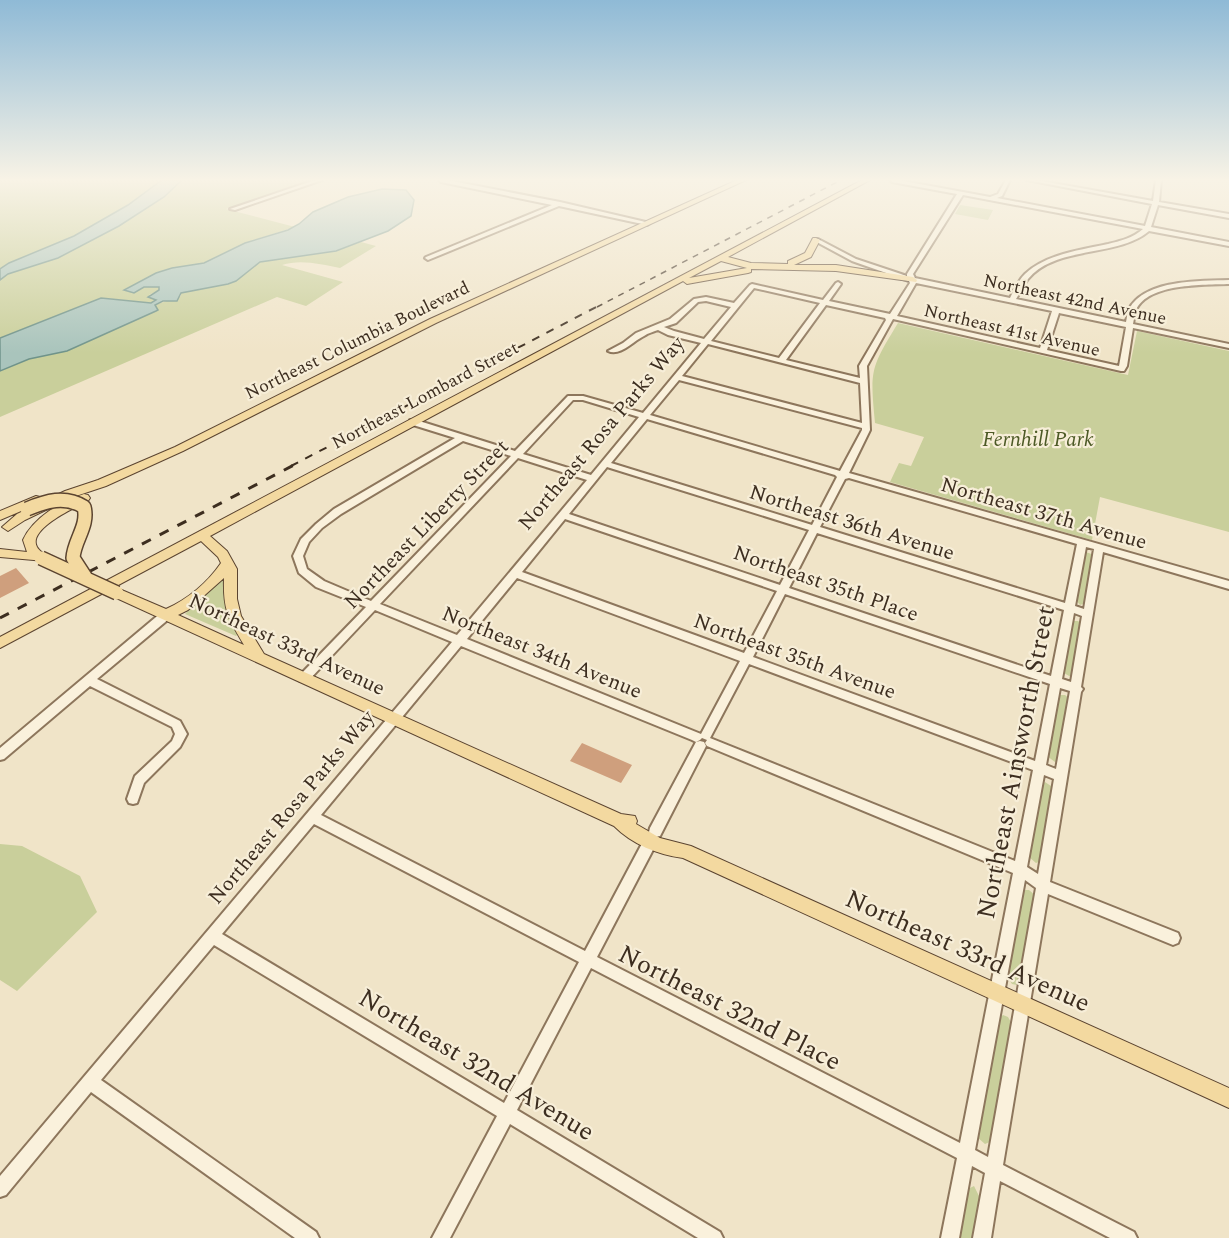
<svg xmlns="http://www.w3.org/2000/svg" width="1229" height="1238" font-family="Spectral,serif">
	<rect width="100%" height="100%" fill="#f0e4c8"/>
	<path fill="#c9cf9b" d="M0,180H162L128,205L74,236L9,263L0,269Z
		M182,180H314L226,209L295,227L245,243L204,263L156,273L125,290C135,289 150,284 159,287V290L149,295L156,300L151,303L101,298L0,338V280L8,274L58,258L119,226L164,197Z
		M960,205L993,210L988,220L955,214Z
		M361,242L376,246L340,268C321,264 300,259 282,265L343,282L306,306L277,297L0,417V371L29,359L67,351L156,311L155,305L181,296V293L228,284L236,281L260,262L336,251Z
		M898,323L1128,375L1137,331L1229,351V532L1100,497L1092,540L890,482L899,463L911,466L924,437L875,423C870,370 870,369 898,323Z
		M1086,552L1094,555L1086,603L1080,605L1076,600Z
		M225,571L238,634L236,636L185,614Z
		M1071,621H1078L1083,625L1074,675L1071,677L1062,672Z
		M1058,695H1065L1070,699L1057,761L1055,762L1047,756Z
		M1045,782L1054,788L1042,861L1036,863L1029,857L1042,786Z
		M0,844L22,846L80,876L97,912L17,991L0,980Z
		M1022,890H1029L1036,896L1020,982L1017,985L1012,984L1006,975Z
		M1003,1015L1008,1017L1013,1026L992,1141L985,1144L977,1137L998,1019Z
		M974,1186L981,1200L974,1238H956L966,1190Z"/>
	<path fill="#a9c4bc" stroke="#6f938a" stroke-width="1.5" d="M162,180H182L164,197L119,226L58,258L8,274L0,280V269L9,263L74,236L128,205Z
		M382,189L406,190L414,200L411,216L388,231L336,251L260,262L236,281L228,284L181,293L177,301H163L155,305L158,310L156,311L67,351L29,359L0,371V338L101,298L151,303L156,300L148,297L159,290V287H144L134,293L124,290L156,273L172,268L204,263L245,243L288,230L299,224L313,212L348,197Z"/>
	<path fill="#cf9f7d" d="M16,568L29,583L0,598V576Z
		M582,743L632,765L621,783L570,761Z"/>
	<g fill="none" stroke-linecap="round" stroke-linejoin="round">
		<defs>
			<path id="minor" d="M315,180H322L235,210L230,209Z
				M439,180H447L560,202L650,223L647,225L559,206L428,260L425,258L426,257L552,205L441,182Z
				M890,180H898L990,197L998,194L1006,180H1010L1002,196L997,198L1145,226L1152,204L1027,180H1036L1153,201L1156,180H1161L1159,202L1229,214V218L1158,205L1151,227L1229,242V246L1149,231C1117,258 1056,245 1028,279C1023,285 1020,293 1016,299L1126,322C1127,318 1127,313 1129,309C1145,279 1201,281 1229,280V284C1204,285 1148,283 1136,310C1134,314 1134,320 1133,324L1229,344V348L1133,328L1127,366L1124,371H1121L893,319L867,366L870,430L849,473L1229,581V589L1103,552L1081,687L1083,689L1081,692L1050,882L1178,933L1180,938L1178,943L1173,945L1048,894L1003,1165L1134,1232L1137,1238H1110L1000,1181L991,1238H973L985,1173L972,1166L959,1238H941L957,1158L591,968L517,1110L720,1232L723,1238H698L510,1124L450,1238H432L497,1116L214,945L101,1080L316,1232L319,1238H295L91,1092L6,1195L0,1197V1176L452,642L375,610L308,681H300L298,678L300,675L366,607L316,587L299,573L293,556L301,539L316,524L334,509L455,438L410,424V420H416L515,451L568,396H583L643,413L701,343L668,335L658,330C653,332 648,333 644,336C633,341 620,357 608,351L623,343L636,333L670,319L694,299L706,297L734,303L750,285L752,284L823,300L836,283L838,282L841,284L829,301L890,314L910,283L909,281L852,261L813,240L818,239L856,259L907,276V274L957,194L892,182ZM963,195L1143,229C1133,238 1120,241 1108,244C1081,250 1046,254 1025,274C1018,281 1014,290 1010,298L915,278L913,274ZM916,283L1052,311L1040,348L897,316ZM754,288L820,303L779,358L711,341ZM706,301L731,307L704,339L674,331L664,327L676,323L698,302ZM826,305L885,318L886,320L859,366L860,378L786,360ZM1059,313L1126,327L1119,366L1047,350ZM708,344L860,383L862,423L682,376ZM679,380L862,428V430L840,471L650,415ZM573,400H583L639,417L591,475L523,454ZM647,419L835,475L837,477L812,525L611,463ZM463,441L511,456L371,601L324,581L307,569L303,556L309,542L322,528L341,514ZM518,458L587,480L457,635L380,604ZM607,467L809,530L780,585L569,514ZM849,478L1077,544L1065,603L820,527L845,479ZM565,519L777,591L744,653L522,572ZM817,533L1064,610L1051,676L789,588ZM1086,547L1094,549L1084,609L1075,606ZM517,578L740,661L701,734L467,639ZM785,594L1050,684L1035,761L753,657ZM1074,613L1082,616L1071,682L1062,679ZM461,646L692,740L696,742L700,740L702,738L707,740L705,743L707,746L1013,873L960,1143L597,957L656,844L658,840L656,837L660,836L704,750L706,746L704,742L700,741L696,742L650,828L649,832L650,835L646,836L585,951L321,815ZM749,664L1033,770L1015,861L710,738ZM1060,688L1070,691L1056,769L1046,765ZM1044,775L1054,779L1038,874L1027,867ZM314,824L579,962L504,1103L222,934ZM1025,880L1036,888L988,1157L975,1150Z
				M166,611L170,612L171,615L170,618L97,679L180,721L187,734L180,747L144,783L137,803L133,804L129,803L127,799L135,776L172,741L175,734L172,727L90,686L4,759L0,760V748L162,612Z"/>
			<path id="major" d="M737,180H746L436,323L183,451L106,486L73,497L25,520L8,531L2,527L17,514L65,491L98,480L175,447L430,319Z
				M862,180H870L728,257L751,263L788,264V261L805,253L813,238H816L820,240L811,257L794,265H836L913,277L917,280L916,282L836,271L751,269V272L748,273L687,284L683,281L210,536L227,551L237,569V599L241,616L264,654L621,814L635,816L637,821L636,824L660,838L691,846L1229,1088V1108L683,858C658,855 632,844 614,826L112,596L110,593L117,588L166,609C188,599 208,582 221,563L218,557L201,541L0,648V637ZM721,261L747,268L689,278ZM224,578C223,610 228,618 244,645L178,615L188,610Z
				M84,494L88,495L90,498L88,501C76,507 27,529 37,547C39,551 45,554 47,558L45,561L0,557V549L27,552L23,540C33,518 61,501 84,494Z
				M36,496L40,497L42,500L40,503L0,520V511Z"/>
		</defs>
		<use href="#minor" stroke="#8d765c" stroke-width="4"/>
		<use href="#major" stroke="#5b4430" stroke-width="2"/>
		<use href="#minor" fill="#faf1dc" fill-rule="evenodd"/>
		<use href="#major" fill="#f3d9a0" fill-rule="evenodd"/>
		<path stroke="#3d2e20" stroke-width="1.5" stroke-dasharray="6 6" stroke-linecap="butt" d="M597,307L841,180"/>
		<path stroke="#3d2e20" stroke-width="2" stroke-dasharray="8 8" stroke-linecap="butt" d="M291,466L600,305"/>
		<path stroke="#3d2e20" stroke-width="3" stroke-dasharray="10 10" stroke-linecap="butt" d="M0,618L294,465"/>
		<defs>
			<path id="major-bridge" d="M27,509C46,501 65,495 84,507C89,526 74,540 73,558L86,578
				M41,558L117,593"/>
		</defs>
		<use href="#major-bridge" stroke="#5b4430" stroke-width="16" stroke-linecap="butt"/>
		<use href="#major-bridge" stroke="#f3d9a0" stroke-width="13"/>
	</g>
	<linearGradient id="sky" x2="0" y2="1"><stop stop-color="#8fbad6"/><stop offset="0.51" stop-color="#f8f3e6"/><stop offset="1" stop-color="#f8f3e6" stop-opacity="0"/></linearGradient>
	<rect width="1229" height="353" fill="url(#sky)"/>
	<g text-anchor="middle" stroke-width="4.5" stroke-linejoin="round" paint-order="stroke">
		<g font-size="18" fill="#3d2e20" stroke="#f7eed8">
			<text transform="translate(1075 299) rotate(12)" y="6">Northeast 42nd Avenue</text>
			<text transform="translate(1012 330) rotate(13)" y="6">Northeast 41st Avenue</text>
			<text transform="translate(357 340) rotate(-26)" y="6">Northeast Columbia Boulevard</text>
			<text transform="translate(425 395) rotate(-28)" y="6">Northeast Lombard Street</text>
		</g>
		<g font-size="21" fill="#3d2e20" stroke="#f7eed8">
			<text transform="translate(601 433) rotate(-50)" y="7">Northeast Rosa Parks Way</text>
			<text transform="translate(1044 513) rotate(16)" y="7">Northeast 37th Avenue</text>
			<text transform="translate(852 522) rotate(17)" y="7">Northeast 36th Avenue</text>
			<text transform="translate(426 524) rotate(-46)" y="7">Northeast Liberty Street</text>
			<text transform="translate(826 583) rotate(19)" y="7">Northeast 35th Place</text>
			<text transform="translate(287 644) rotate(25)" y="7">Northeast 33rd Avenue</text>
			<text transform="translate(542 652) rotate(22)" y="7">Northeast 34th Avenue</text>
			<text transform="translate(795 656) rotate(20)" y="7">Northeast 35th Avenue</text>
			<text transform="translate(291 807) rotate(-50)" y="7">Northeast Rosa Parks Way</text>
		</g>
		<g font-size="21" font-style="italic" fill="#4d5a26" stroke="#f7eed8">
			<text x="1038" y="446">Fernhill Park</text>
		</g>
		<g font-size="26" fill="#3d2e20" stroke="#f7eed8">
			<text transform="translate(1015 762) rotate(-79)" y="9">Northeast Ainsworth Street</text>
			<text transform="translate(968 950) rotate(24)" y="9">Northeast 33rd Avenue</text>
			<text transform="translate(730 1007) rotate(27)" y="9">Northeast 32nd Place</text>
			<text transform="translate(477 1064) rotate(31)" y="9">Northeast 32nd Avenue</text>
		</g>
	</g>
</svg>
